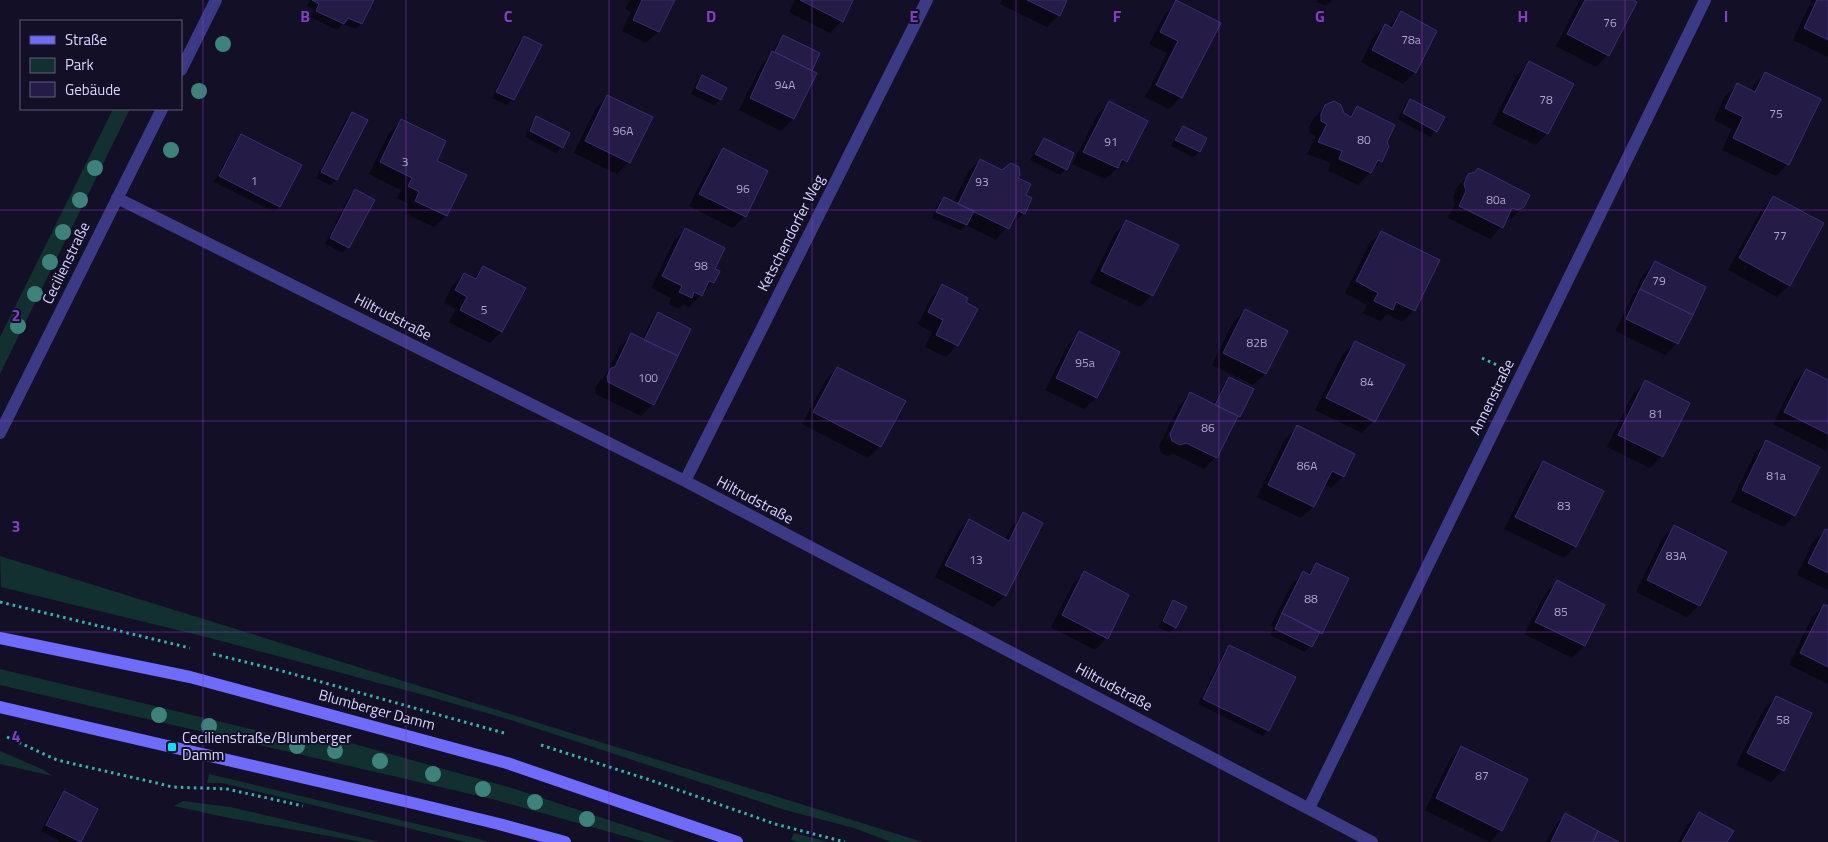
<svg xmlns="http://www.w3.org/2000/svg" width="1828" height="842" font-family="'Titillium Web',sans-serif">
	<rect width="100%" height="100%" fill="#130f26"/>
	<path fill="#12302f" d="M113,109H130L0,374V337Z
		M0,556L923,842H891L854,828L785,810L514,721L420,694L206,637L1,587Z
		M0,669L280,736L333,738L515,789L675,842H645L492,799L0,685Z
		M0,751L44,770L52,776L0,764Z
		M209,774L471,837L490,842H465L222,783H207Z
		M183,801L230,807L380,842H362L229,818L174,806Z
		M794,833L828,842H797L791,840Z"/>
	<path fill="#0007" fill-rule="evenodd" d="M310,0H372L361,24L355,29L343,24L337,30L311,17L314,10L307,6Z
		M630,0H673L658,32L646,43L622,31L631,12L625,9Z
		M795,0H852L842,21L830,33L789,12Z
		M1002,0H1066L1059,15L1047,27L1000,4Z
		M1317,0H1332L1326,6L1316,2Z
		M1580,0H1630L1608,55L1596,67L1556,46Z
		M1812,0H1828V57L1793,40Z
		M1176,2L1181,97L1169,109L1145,97L1167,53L1149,44L1165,14Z
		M1401,13L1415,72L1403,84L1361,62L1374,37L1385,25L1388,27Z
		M524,37L540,45L513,99L507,105L492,98L518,43Z
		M783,37L815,74L793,119L781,131L739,110L761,65L773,53L777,43Z
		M1529,63L1547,133L1536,145L1492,124L1517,75Z
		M1765,73L1819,100L1788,164L1776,176L1722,150L1732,129L1714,120L1725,96L1737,85L1751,91L1754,85Z
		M702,76L725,88L720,100L714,105L691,94L696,82Z
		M607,96L629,162L617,174L574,153L596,108Z
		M1410,100L1444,118L1436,131L1430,137L1398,119L1404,106Z
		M1109,103L1126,161L1105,179L1072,164L1098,114Z
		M1326,106L1348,117L1357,108L1386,142L1381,161L1358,185L1328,171L1331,163L1307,154L1316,136L1310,133L1309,127L1314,118Z
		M352,114L366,121L336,180L330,185L316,178L346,119Z
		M536,118L562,147L556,153L525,137L531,124Z
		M401,121L435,161L465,176L446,216L434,227L404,213L408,204L397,198L401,190L369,174L389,133Z
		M1183,127L1205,138L1199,152L1193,157L1171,146L1178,133Z
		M241,135L279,207L274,212L214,182L236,141Z
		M1044,140L1066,169L1060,175L1030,160L1038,146Z
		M724,150L745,216L733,228L689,206L712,161Z
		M980,160L1016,178L1024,196V213L1012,225L1010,224L996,240L966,225L960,230L932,218L934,212L947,218V215L935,210L938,204L944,198L953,203L968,172Z
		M1469,175L1523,207L1511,219L1506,221L1490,239L1448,218L1455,204L1453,197L1457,187Z
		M355,190L348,247L343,253L325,244L349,196Z
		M1773,197L1789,285L1777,297L1728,270L1762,209Z
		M1126,222L1152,295L1140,307L1090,283L1115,233Z
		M685,229L714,269L718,271L713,283L689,307L683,304L679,309L669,304L671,298L651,288L674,241Z
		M1381,232L1414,310L1402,322L1387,314L1380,321L1363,313L1367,305L1345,293L1369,244Z
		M1655,263L1704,288L1677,343L1665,355L1615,331L1643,275Z
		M483,268L501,332L490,343L449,322L456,309L444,303L452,286L464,274L472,279Z
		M943,286L957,345L946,357L925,347L932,332L918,324L931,298Z
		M1245,310L1287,332L1265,374L1253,385L1212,365L1233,322Z
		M658,314L653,404L641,416L596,394L595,389L599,382L606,374L620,347L631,335L642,340L652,319Z
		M1079,333L1118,352L1096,398L1084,409L1045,390L1068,345Z
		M1355,343L1374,421L1362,433L1315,410L1343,354Z
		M837,369L904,402L880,446L868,458L802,424L826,380Z
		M1806,370L1828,381L1827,451L1773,424L1794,382Z
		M1230,378L1239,416L1234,422L1216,457L1204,469L1174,454L1167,456L1161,453L1159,446L1179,406L1190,394L1213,405L1224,384ZM1182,406H1185L1168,440L1166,439Z
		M1645,382L1662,456L1650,468L1607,447L1633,394Z
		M1297,427L1343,477L1331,488L1324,484L1313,507L1301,518L1257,497L1285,439Z
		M1766,442L1794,516L1783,527L1731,502L1755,453Z
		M1543,462L1575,546L1564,558L1504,529L1532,474Z
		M1023,514L1042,523L1004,596L993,607L935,577L957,533L969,521L1005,540L1012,526Z
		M1674,527L1699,605L1687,617L1636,592L1662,539Z
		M1825,530L1828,532V590L1797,575L1813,542Z
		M1317,564L1321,633L1305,652L1270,635L1274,627L1271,625L1291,585L1303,573L1306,575Z
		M1084,573L1107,638L1095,650L1051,627L1073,584Z
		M1557,582L1604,605L1584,646L1572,658L1524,634L1545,594Z
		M1174,602L1175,627L1170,633L1158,627L1168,608Z
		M1824,605L1828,607V684L1789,665L1812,617Z
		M1230,646L1268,730L1263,736L1198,704L1224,652Z
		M1776,697L1783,770L1771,782L1736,765L1764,709Z
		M1462,747L1501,830L1490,842L1425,810L1450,759Z
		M64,792L96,809L79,842H58L60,841L41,831L58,798Z
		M1699,813L1726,842H1678L1687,825Z
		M1565,815L1617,842H1546L1554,827Z"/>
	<path fill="#241b47" stroke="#3b2d73" d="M312,0H374L362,24L348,18L344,24L316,11L319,4Z
		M642,0H675L659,32L633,20Z
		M800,0H853L843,22Z
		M1027,0H1067L1060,16Z
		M1176,0L1221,23L1182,98L1156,85L1178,41L1160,32Z
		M1585,0H1633L1637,2L1609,56L1567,34Z
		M1817,0H1828V40L1804,28Z
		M1401,11L1437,31L1416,73L1372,50L1385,24L1392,28Z
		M783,35L820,53L812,71L775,52Z
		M524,36L542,45L514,100L496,92Z
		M772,51L817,73L794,119L750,98Z
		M1529,61L1574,84L1548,134L1503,112Z
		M1765,72L1821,99L1789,165L1733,138L1743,117L1725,108L1737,83L1755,92Z
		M702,75L727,88L721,100L696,88Z
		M607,95L653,117L630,163L585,141Z
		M1410,99L1445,117L1437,132L1403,113Z
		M1109,101L1148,121L1127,162L1122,159L1118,168L1083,152Z
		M1334,101L1341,105L1344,113L1351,117L1357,106L1395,125L1387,142L1389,146L1382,162L1378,160L1371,173L1339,159L1342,151L1318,142L1327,124L1321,121V114L1325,105Z
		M352,112L368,120L337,180L321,172Z
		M536,116L570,133L563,148L530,131Z
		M401,119L446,141L437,161L467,175L447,216L415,201L419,192L408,186L412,178L380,162Z
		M1183,126L1207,138L1200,152L1175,140Z
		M241,134L302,165L280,207L219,176Z
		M1044,138L1074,153L1067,170L1035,154Z
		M723,148L768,171L746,217L699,194Z
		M980,159L1002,170L1011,163L1019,167L1020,175L1018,178L1031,184L1026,195L1032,198L1025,214L1018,211L1009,229L958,204Z
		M1478,168L1530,195L1524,207L1518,210L1512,208L1503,228L1459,206L1466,191L1464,184L1468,174L1475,172Z
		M355,189L375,200L349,248L330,238Z
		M1773,196L1824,223L1790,286L1739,258Z
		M944,197L974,211L967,225L936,212Z
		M1126,220L1179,245L1153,296L1101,271Z
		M685,228L725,248L715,269L720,271L714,283L709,281L702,296L694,292L692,298L679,292L682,286L662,276Z
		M1381,231L1440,260L1415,311L1396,302L1393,310L1374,301L1378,293L1356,281Z
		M1655,261L1706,287L1693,315L1640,289Z
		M483,266L526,288L502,332L460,310L467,297L455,290L464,273L476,279Z
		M942,284L968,298L966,302L978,309L958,346L936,335L943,320L928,312Z
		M1640,289L1693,315L1678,344L1626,319Z
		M1245,309L1288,331L1266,374L1223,353Z
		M658,312L691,329L678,356L644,340Z
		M1079,331L1120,352L1097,398L1056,378Z
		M631,333L678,356L654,405L608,382L607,376L611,368L615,367Z
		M1355,341L1405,365L1375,422L1326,398Z
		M837,367L906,401L881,447L813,412Z
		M1806,369L1828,380V434L1784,412Z
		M1229,377L1254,389L1240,417L1215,405Z
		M1645,380L1690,403L1663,457L1618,435Z
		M1190,392L1238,416L1217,458L1186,443L1180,445L1172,441L1170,434Z
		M1297,425L1355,454L1344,477L1332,471L1314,507L1268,485Z
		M1766,440L1820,467L1795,516L1742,490Z
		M1543,461L1604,491L1576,547L1515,517Z
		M1023,512L1043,523L1006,596L945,565L969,519L1009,541Z
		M1674,525L1727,552L1700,606L1647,580Z
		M1825,529L1828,530V573L1808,563Z
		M1316,563L1349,578L1322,634L1282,613L1303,571L1310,575Z
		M1084,571L1129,595L1108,639L1062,615Z
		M1557,580L1605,605L1585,646L1535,622Z
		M1173,600L1187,607L1176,628L1163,621Z
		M1824,604L1828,606V667L1800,653Z
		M1282,613L1320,632L1312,647L1275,629Z
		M1229,645L1296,677L1269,731L1203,699Z
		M1776,696L1812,713L1784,771L1747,753Z
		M1461,746L1528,779L1502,831L1436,798Z
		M64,791L98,809L81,842L46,825Z
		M1699,812L1734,831L1727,842H1682Z
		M1565,813L1598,831L1593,842H1551Z
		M1598,831L1619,842H1593Z"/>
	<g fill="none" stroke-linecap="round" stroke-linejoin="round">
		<path stroke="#2fb8b0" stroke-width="3" stroke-dasharray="2.5 4" stroke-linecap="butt" d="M1482,358L1497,365
			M0,602L190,648
			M213,654L282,671L504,733
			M7,737L57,760L161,784L172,787L227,789L303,806
			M541,745L650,780L775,824L845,842"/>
		<path stroke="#3d3a85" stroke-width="12" d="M181,70L216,0
			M117,198L685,481L1372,842
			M0,433L162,109
			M685,481L927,0
			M1309,808L1705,0"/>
		<path stroke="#6f6bff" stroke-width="12" d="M0,638L190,677L507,763L737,842
			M0,707L417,804L499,824L565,842"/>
	</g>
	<g fill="#3d827b">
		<circle cx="223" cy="44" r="8"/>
		<circle cx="199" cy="91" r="8"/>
		<circle cx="171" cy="150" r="8"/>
		<circle cx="95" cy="168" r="8"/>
		<circle cx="80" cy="200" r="8"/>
		<circle cx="63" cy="232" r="8"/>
		<circle cx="50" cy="262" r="8"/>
		<circle cx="35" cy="294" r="8"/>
		<circle cx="18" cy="326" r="8"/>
		<circle cx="159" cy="715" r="8"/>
		<circle cx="209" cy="726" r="8"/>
		<circle cx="297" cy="746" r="8"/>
		<circle cx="335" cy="751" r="8"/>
		<circle cx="380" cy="761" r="8"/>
		<circle cx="433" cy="774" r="8"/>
		<circle cx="483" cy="789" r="8"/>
		<circle cx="535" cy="802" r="8"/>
		<circle cx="587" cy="819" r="8"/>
	</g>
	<path fill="none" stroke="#843dc5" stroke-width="1" stroke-opacity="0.55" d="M203,0V842M406,0V842M609,0V842M812,0V842M1016,0V842M1219,0V842M1422,0V842M1625,0V842M0,210H1828M0,421H1828M0,632H1828"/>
	<rect fill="#00e5ff" stroke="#130f26" stroke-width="2" x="167" y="742" width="10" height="10" rx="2.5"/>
	<g text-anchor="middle" stroke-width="4" stroke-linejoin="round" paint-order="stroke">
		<g font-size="12" fill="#aca6d1">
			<text x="1610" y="27">76</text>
			<text x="1411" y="44">78a</text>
			<text x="785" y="89">94A</text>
			<text x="1546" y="104">78</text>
			<text x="1776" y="118">75</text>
			<text x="623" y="135">96A</text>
			<text x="1364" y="144">80</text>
			<text x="1111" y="146">91</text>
			<text x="405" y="166">3</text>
			<text x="254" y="185">1</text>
			<text x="982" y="186">93</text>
			<text x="743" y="193">96</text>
			<text x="1496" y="204">80a</text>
			<text x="1780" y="240">77</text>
			<text x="701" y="270">98</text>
			<text x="1659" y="285">79</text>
			<text x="484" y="314">5</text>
			<text x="1257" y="347">82B</text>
			<text x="1085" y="367">95a</text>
			<text x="648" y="382">100</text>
			<text x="1367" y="386">84</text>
			<text x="1656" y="418">81</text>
			<text x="1208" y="432">86</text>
			<text x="1307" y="470">86A</text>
			<text x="1776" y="480">81a</text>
			<text x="1564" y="510">83</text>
			<text x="1676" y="560">83A</text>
			<text x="976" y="564">13</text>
			<text x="1311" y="603">88</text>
			<text x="1561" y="616">85</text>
			<text x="1783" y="724">58</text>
			<text x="1482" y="780">87</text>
		</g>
		<g font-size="15" fill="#d9d4ff" stroke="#130f26">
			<text transform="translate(791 233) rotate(-63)" y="5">Ketschendorfer Weg</text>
			<text transform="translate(66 263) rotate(-64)" y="5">Cecilienstraße</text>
			<text transform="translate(393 317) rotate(27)" y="5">Hiltrudstraße</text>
			<text transform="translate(1492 397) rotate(-64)" y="5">Annenstraße</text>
			<text transform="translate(755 500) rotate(28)" y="5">Hiltrudstraße</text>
			<text transform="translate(1114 687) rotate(28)" y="5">Hiltrudstraße</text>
			<text transform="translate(377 710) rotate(15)" y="5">Blumberger Damm</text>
		</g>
		<g font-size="15" fill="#d9d4ff" stroke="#130f26" text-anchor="start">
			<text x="182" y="743">Cecilienstraße/Blumberger<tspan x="182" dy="17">Damm</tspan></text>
		</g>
	</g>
	<g font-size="16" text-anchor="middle" font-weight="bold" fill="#843dc5" stroke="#130f26" stroke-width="4" stroke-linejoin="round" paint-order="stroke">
		<text x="305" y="22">B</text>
		<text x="508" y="22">C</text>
		<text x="711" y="22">D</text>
		<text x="914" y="22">E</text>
		<text x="1117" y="22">F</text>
		<text x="1320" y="22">G</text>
		<text x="1523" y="22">H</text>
		<text x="1726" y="22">I</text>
		<text x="16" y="321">2</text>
		<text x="16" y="532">3</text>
		<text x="16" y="742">4</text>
	</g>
	<rect x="20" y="20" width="162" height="90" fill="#130f26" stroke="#625e7d"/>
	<rect x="30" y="36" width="25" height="8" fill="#6f6bff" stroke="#625e7d"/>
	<text x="65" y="45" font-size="15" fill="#d9d4ff">Straße</text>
	<rect x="30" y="58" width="25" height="15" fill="#12302f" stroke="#625e7d"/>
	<text x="65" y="70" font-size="15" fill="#d9d4ff">Park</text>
	<rect x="30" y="82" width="25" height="15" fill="#241b47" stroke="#625e7d"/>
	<text x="65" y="95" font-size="15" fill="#d9d4ff">Gebäude</text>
</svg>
